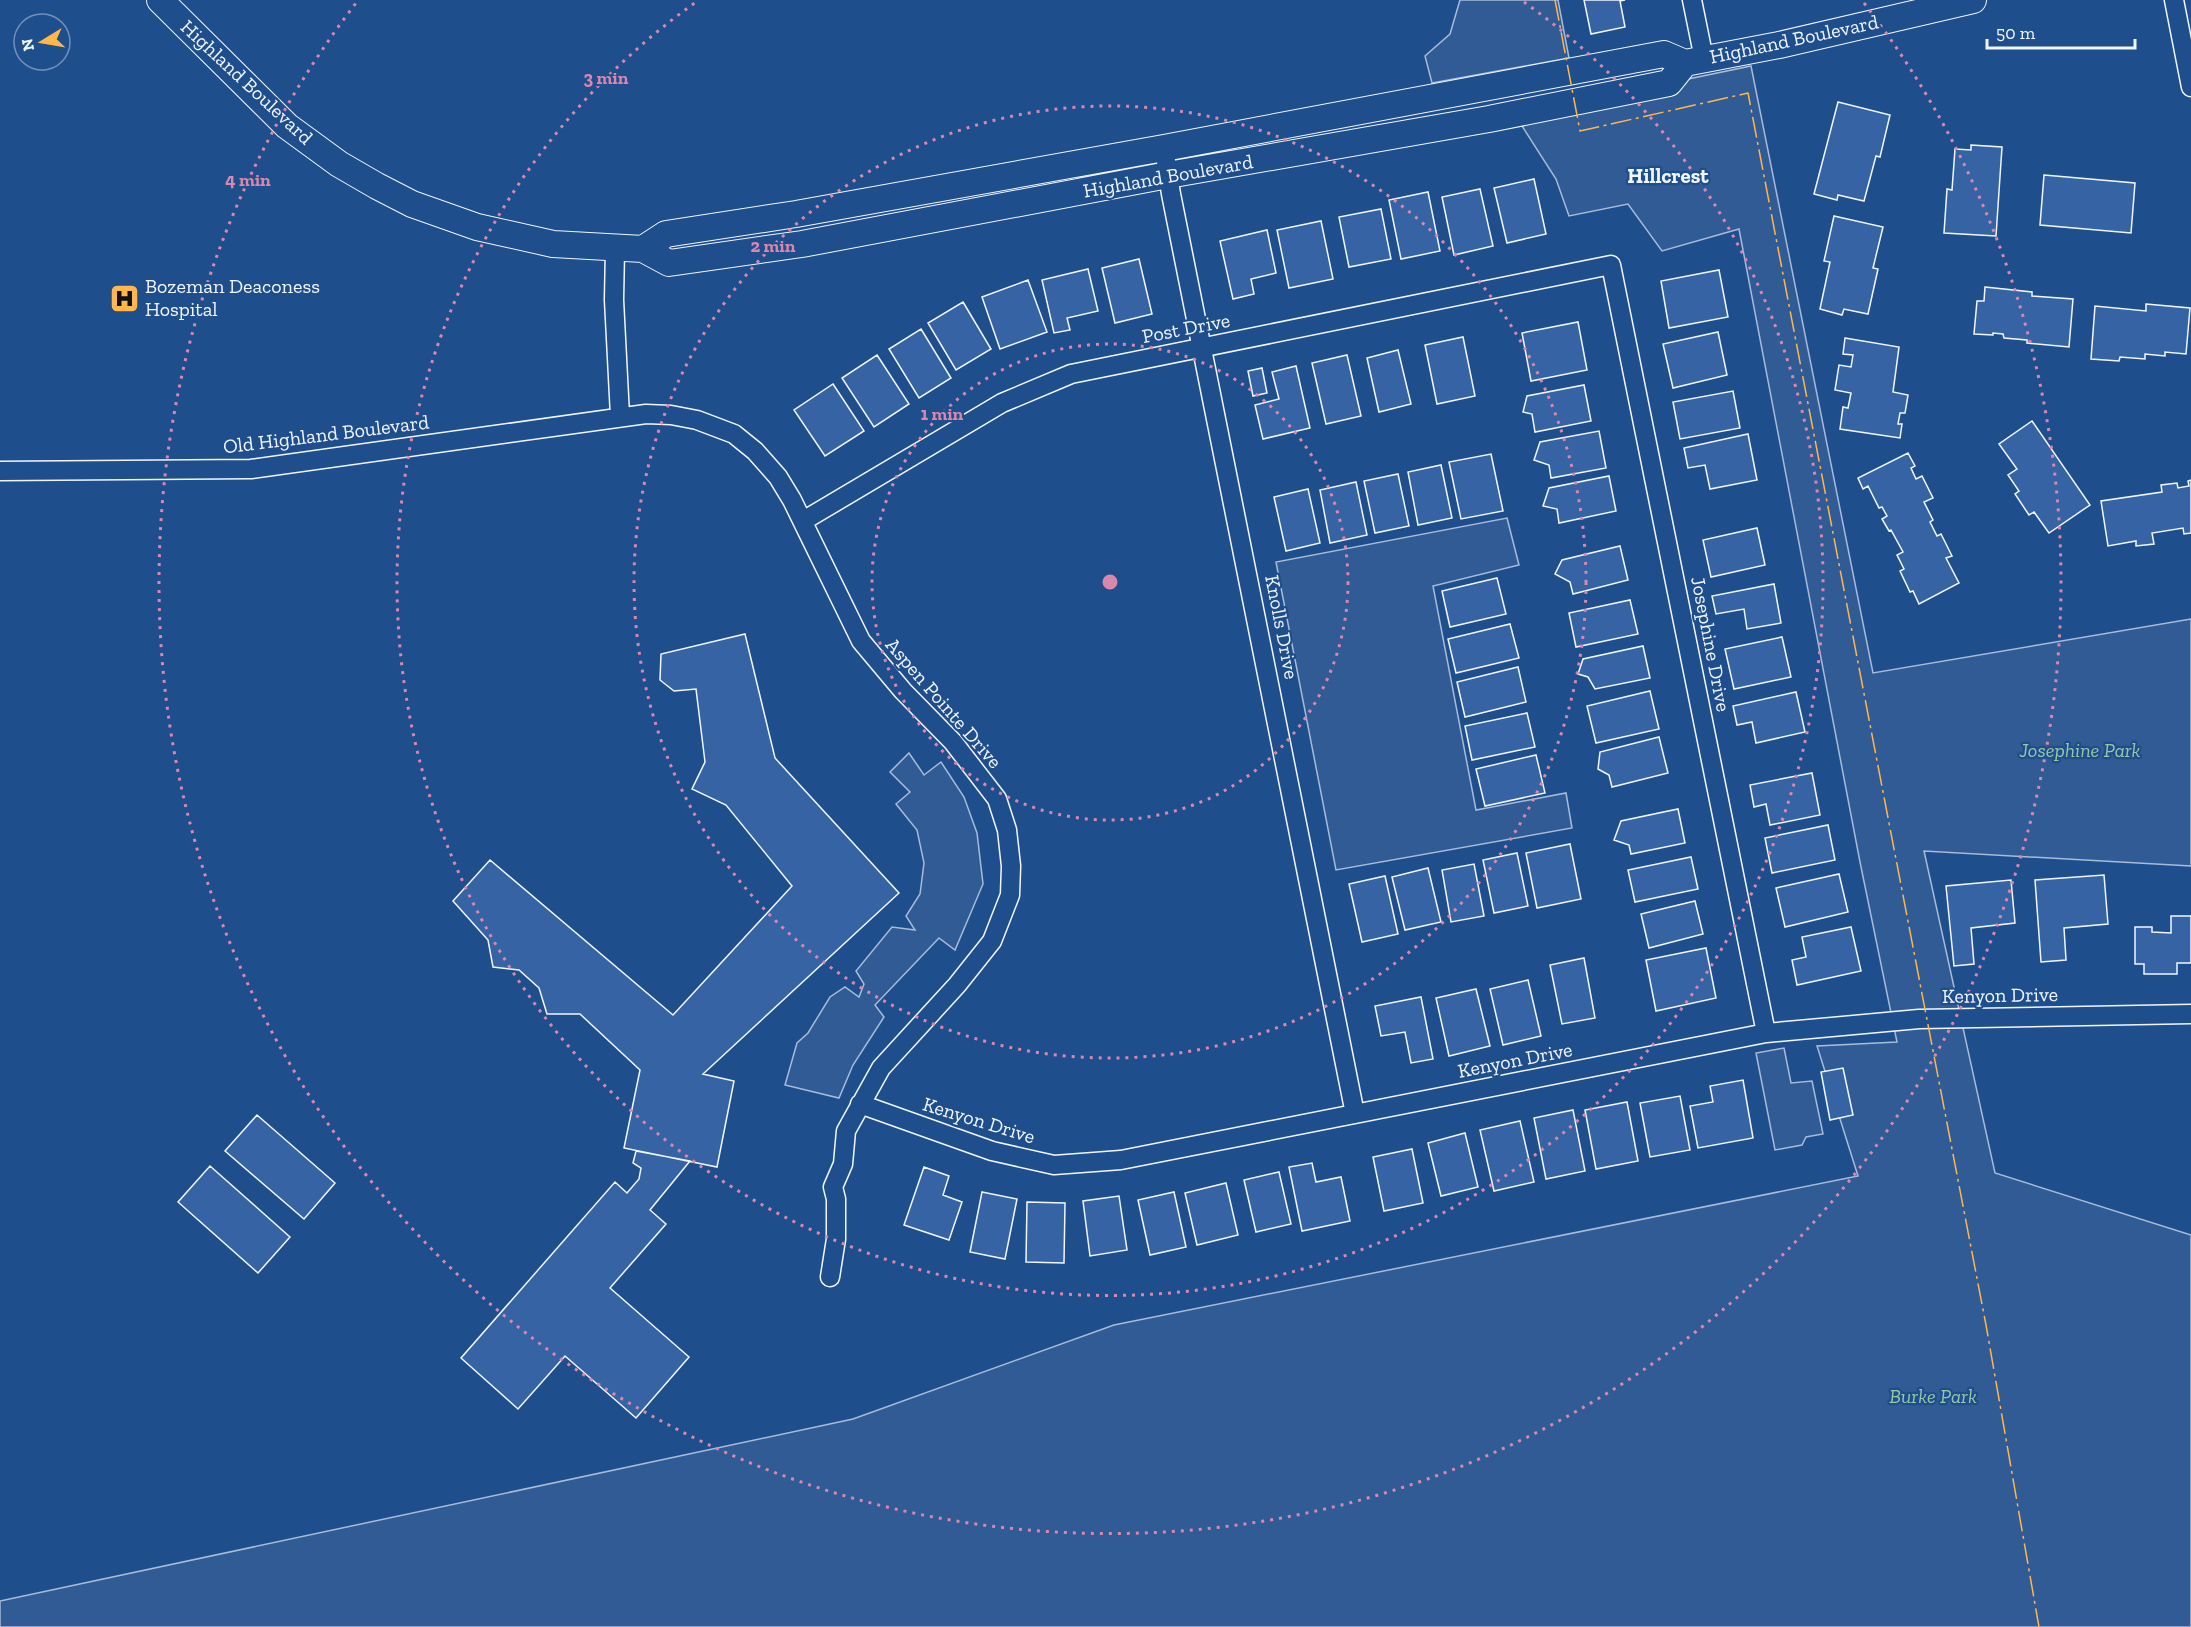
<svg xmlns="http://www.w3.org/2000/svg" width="2191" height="1627" font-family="'Zilla Slab',serif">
	<rect width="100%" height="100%" fill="#1f4e8c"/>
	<path fill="#305b95" stroke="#a8bbd7" stroke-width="1.5" d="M1460,0H1558L1569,58L1432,83L1425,56L1450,34Z
		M1751,66L1873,673L2191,619V866L1924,851L1995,1173L2191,1235V1627H0V1601L853,1419L1114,1325L1858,1176L1817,1046L1897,1042L1860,862L1739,229L1662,251L1628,204L1569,216L1556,179L1515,115Z
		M1507,518L1519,565L1433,586L1476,810L1566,793L1572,828L1336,870L1276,562Z
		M909,753L924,775L941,762L964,797L977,833L983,884L955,950L939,938L875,1005L884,1017L853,1065L839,1098L785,1085L797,1043L808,1033L830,997L845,987L859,997L864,984L856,971L892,927L915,930L906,916L920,894L924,863L917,830L896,804L910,792L890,772Z
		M1784,1048L1791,1083L1812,1081L1823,1134L1806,1137L1802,1145L1775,1150L1756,1053Z"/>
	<path fill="#3563a3" stroke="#f2f6ff" stroke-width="1.5" d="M1584,0H1625L1620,1L1625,27L1591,34Z
		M1838,102L1890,115L1880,157L1876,156L1864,201L1838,195L1837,200L1814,194Z
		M1971,145L2002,147L1996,236L1944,233L1947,189L1952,190L1955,149L1971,150Z
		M2044,175L2135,183L2131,233L2040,225Z
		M1534,179L1546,234L1507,243L1494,188Z
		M1480,189L1493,246L1454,255L1442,197Z
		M1428,192L1440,251L1401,259L1389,200Z
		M1381,209L1391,259L1349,267L1339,217Z
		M1834,216L1883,227L1873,268L1878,269L1868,314L1844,309L1842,315L1820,309L1830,262L1824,261Z
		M1321,221L1333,279L1289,288L1277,230Z
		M1267,230L1276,273L1251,279L1254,294L1233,299L1220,241Z
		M1139,259L1152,314L1115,323L1102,268Z
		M1088,269L1098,311L1067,318L1070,330L1054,333L1042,280Z
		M1719,270L1728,317L1669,328L1661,281Z
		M1028,280L1047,332L1000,349L982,297Z
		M1985,287L2032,292V296L2073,299L2069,347L2027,343V340L2004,338L2003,334L1993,333V335L1974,334L1977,301H1984Z
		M963,302L991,349L956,370L928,323Z
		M2146,304L2190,308L2186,354L2165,352V356L2145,354V359L2120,357L2119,361L2091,359L2095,306L2146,311Z
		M1578,322L1587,370L1531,381L1522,333Z
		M921,329L951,378L919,398L889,349Z
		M1718,332L1727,375L1673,388L1663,344Z
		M1463,337L1475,396L1437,404L1425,345Z
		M1845,338L1899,347L1893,392L1908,395L1905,413H1900L1898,424H1902L1900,438L1840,429L1843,407L1848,408L1851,393L1835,390L1839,365L1851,367L1853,355L1843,354Z
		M1398,350L1411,404L1379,412L1367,358Z
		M877,355L909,404L874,427L842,378Z
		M1347,355L1361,416L1326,424L1312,363Z
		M1296,366L1310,428L1263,439L1255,405L1279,399L1272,372Z
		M1262,368L1267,393L1253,396L1248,371Z
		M833,384L864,431L825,456L794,410Z
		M1584,385L1591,421L1535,432L1532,414L1523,412L1527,396Z
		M1733,391L1740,428L1680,439L1673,402Z
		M2032,421L2090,505L2049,533L2034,512L2029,515L2015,494L2019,491L2008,475L2017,469L1999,444Z
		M1599,431L1606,468L1551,478L1549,465L1534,460L1540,442Z
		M1748,434L1757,480L1710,489L1705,465L1688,468L1684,448Z
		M1908,453L1915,466L1911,468L1916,479L1922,476L1933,498L1924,502L1933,520L1930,522L1937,536L1941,534L1952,556L1946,558L1959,583L1919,604L1913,591L1910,592L1900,571L1904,569L1897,555L1903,552L1891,530L1889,531L1882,519L1887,516L1882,507L1879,508L1868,486L1863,489L1858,478Z
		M1491,454L1503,511L1461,519L1449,462Z
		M1441,465L1452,518L1418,525L1408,472Z
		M1398,474L1409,526L1375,533L1364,481Z
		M1609,476L1616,511L1559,523L1557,509L1543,506L1549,488Z
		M2191,480V533L2184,534L2183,528L2152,533L2154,544L2136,546V541L2108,546L2101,501L2162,492L2161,485L2177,483L2178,488L2189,486L2188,481Z
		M1356,482L1367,535L1330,543L1320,490Z
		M1308,489L1320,543L1286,551L1274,497Z
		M1757,528L1765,565L1711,577L1703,540Z
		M1620,546L1628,580L1573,594L1570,582L1555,574L1562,560Z
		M1497,578L1506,614L1450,627L1442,591Z
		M1774,584L1781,623L1747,629L1744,609L1716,614L1712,596Z
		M1630,600L1638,634L1576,647L1569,613Z
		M1510,624L1519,658L1456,673L1448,639Z
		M745,634L775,758L899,893L703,1074L734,1081L717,1167L624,1148L640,1070L580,1014H547L539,988L519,970L493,967L488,940L453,901L490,860L673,1015L792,886L726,805L692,789L705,762L696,689L674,691L660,680L661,654Z
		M1782,637L1791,677L1734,689L1725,649Z
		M1643,646L1650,678L1595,689L1588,677L1578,674L1583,659Z
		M1518,667L1526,702L1465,717L1457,682Z
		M1650,691L1659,729L1596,743L1587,706Z
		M1796,692L1805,732L1756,743L1752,722L1737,725L1733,706Z
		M1527,713L1535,747L1472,760L1465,726Z
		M1659,737L1668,773L1612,787L1609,775L1598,769L1600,752Z
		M1536,755L1545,793L1485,806L1476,769Z
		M1812,773L1820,815L1770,825L1766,804L1754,807L1750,785Z
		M1678,809L1685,843L1631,854L1629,845L1614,840L1621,821Z
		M1828,825L1835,860L1772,873L1765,838Z
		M1570,844L1581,899L1537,908L1526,853Z
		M1517,853L1528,906L1494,913L1483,860Z
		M1691,857L1698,889L1635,902L1628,870Z
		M1474,864L1484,916L1451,922L1442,870Z
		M1428,868L1441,922L1405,930L1392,877Z
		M1839,874L1848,912L1785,927L1776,888Z
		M2104,875L2108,924L2064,928L2066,960L2041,962L2035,880Z
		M1385,876L1398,934L1362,942L1349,884Z
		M2011,880L2015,923L1971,928L1974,964L1954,966L1946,886Z
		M1695,901L1703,934L1649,948L1641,914Z
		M2171,916H2191V963H2177V974H2144V964H2135V927H2152V932L2171,933Z
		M1851,927L1861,971L1797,985L1792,960L1806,957L1802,937Z
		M1706,948L1716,998L1656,1011L1646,960Z
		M1584,958L1595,1018L1562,1024L1550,965Z
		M1528,980L1541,1036L1503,1045L1490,989Z
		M1476,989L1490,1046L1449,1056L1436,998Z
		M1421,997L1433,1059L1411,1063L1405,1032L1381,1036L1375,1006Z
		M1843,1068L1853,1115L1830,1120L1821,1072Z
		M1743,1080L1753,1138L1698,1148L1690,1106L1713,1102L1710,1086Z
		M1680,1096L1690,1150L1650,1157L1640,1103Z
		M1627,1102L1638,1161L1596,1169L1585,1110Z
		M1573,1110L1585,1171L1546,1179L1534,1118Z
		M257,1115L335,1183L304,1219L225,1151Z
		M1520,1121L1534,1182L1494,1191L1480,1130Z
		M1465,1133L1478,1187L1441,1196L1428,1143Z
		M1412,1149L1423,1203L1384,1211L1373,1157Z
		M636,1151L690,1161L650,1210L666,1224L610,1288L689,1357L636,1418L565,1356L518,1409L461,1358L615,1182L627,1193L639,1179L641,1168L633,1163Z
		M1312,1163L1316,1182L1341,1177L1350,1221L1302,1231L1289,1167Z
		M210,1166L290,1237L258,1273L178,1202Z
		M924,1167L949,1176L943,1195L962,1202L949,1240L904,1225Z
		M1279,1172L1291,1224L1256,1232L1244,1180Z
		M1226,1183L1238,1235L1197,1245L1185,1193Z
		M982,1192L1017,1199L1005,1259L970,1252Z
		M1174,1192L1186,1247L1150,1255L1138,1200Z
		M1119,1196L1127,1250L1090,1256L1083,1201Z
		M1027,1202L1065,1203L1064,1263L1026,1262Z"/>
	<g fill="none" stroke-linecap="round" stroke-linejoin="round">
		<defs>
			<path id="minor" d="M1692,0L1704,59
				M2174,0L2191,87
				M1164,148L1171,194L1355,1114
				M615,249L614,300L620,416
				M0,471L251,469L646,414L671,415L697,420L734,434L755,451L778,477L792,500L861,641L903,691L953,742L997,799L1007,830L1011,866L1010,895L992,941L957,985L881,1068L846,1131L843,1164L833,1187L836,1199V1239L830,1277
				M803,521L1002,403L1071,374L1611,265L1766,1033
				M860,1104L992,1151L1054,1165L1121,1160L1766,1033L1919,1019L2191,1014"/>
			<path id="secondary" d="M160,0L287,126L339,164L377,186L412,204L477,227L553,244L643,249L669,263L802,244L1168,175L1489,119L1669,83L1685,63
				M643,249L666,234L796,214L1164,148L1664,54L1685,63L1779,45L1973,0"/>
		</defs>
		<use href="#minor" stroke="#f2f6ff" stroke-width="21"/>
		<use href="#secondary" stroke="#f2f6ff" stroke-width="28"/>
		<use href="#minor" stroke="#1f4e8c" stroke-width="18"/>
		<use href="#secondary" stroke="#1f4e8c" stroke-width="26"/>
		<path stroke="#ffb74d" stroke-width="1.5" stroke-dasharray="21 4.5 3 4.5" stroke-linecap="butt" d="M1555,0L1580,131L1748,93L1986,1325L2039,1627"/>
	</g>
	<g fill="none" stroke="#da87ad" stroke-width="3" stroke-dasharray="3 6">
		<circle cx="1110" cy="582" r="238"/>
		<circle cx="1110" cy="582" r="476"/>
		<path d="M1524 2A713 713 0 1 1 696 2"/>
		<path d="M1864 3A951 951 0 1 1 356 3"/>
	</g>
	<defs>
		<symbol id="hospital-square" viewBox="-11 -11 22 22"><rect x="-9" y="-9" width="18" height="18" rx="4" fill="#ffb74d" stroke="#1f4e8c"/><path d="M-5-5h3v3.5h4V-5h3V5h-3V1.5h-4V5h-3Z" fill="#111"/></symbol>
	</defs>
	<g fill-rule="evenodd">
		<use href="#hospital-square" x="108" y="282" width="33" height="33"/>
	</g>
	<g text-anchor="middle" stroke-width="4.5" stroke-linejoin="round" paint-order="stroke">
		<g font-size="20" fill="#f2f6ff" stroke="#1f4e8c">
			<text transform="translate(1794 39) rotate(-12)" y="7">Highland Boulevard</text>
			<text transform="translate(247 82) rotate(43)" y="7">Highland Boulevard</text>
			<text transform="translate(1168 176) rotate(-10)" y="7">Highland Boulevard</text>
			<text transform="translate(1186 328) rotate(-11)" y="7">Post Drive</text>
			<text transform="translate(326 434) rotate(-7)" y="7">Old Highland Boulevard</text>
			<text transform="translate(1282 627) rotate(79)" y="7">Knolls Drive</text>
			<text transform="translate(1711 644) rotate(79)" y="7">Josephine Drive</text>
			<text transform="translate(944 703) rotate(49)" y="7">Aspen Pointe Drive</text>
			<text transform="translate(2000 995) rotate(-1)" y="7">Kenyon Drive</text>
			<text transform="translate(1515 1060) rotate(-11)" y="7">Kenyon Drive</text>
			<text transform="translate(979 1120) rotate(17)" y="7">Kenyon Drive</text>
		</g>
		<g font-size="20" fill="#f2f6ff" stroke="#1f4e8c" text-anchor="start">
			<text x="145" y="293">Bozeman Deaconess<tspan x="145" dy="23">Hospital</tspan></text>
		</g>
		<g font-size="20" font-style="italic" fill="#97c8a6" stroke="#1f4e8c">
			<text x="2080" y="757">Josephine Park</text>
			<text x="1933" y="1403">Burke Park</text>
		</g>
		<g font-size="21" font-weight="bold" fill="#f2f6ff" stroke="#1f4e8c">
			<text x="1668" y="183">Hillcrest</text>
		</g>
	</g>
	<circle cx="1110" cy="582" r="9" fill="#da87ad" stroke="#1f4e8c" stroke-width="3"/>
	<g font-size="18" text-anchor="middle" font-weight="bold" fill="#da87ad" stroke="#1f4e8c" stroke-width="4.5" stroke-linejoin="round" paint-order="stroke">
		<text x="606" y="84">3 min</text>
		<text x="248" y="186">4 min</text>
		<text x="773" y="252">2 min</text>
		<text x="942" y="420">1 min</text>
	</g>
	<g transform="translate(42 42) rotate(259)"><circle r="28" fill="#1f4e8c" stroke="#7391ba" stroke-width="1.5"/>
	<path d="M0-4.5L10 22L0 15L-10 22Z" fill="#ffb74d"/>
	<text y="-9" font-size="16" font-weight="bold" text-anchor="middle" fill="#f2f6ff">N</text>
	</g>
	<path d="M1987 39v9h148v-9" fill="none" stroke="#f2f6ff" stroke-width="3"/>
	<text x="1996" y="39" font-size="18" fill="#f2f6ff" stroke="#1f4e8c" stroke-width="4.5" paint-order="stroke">50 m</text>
</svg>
